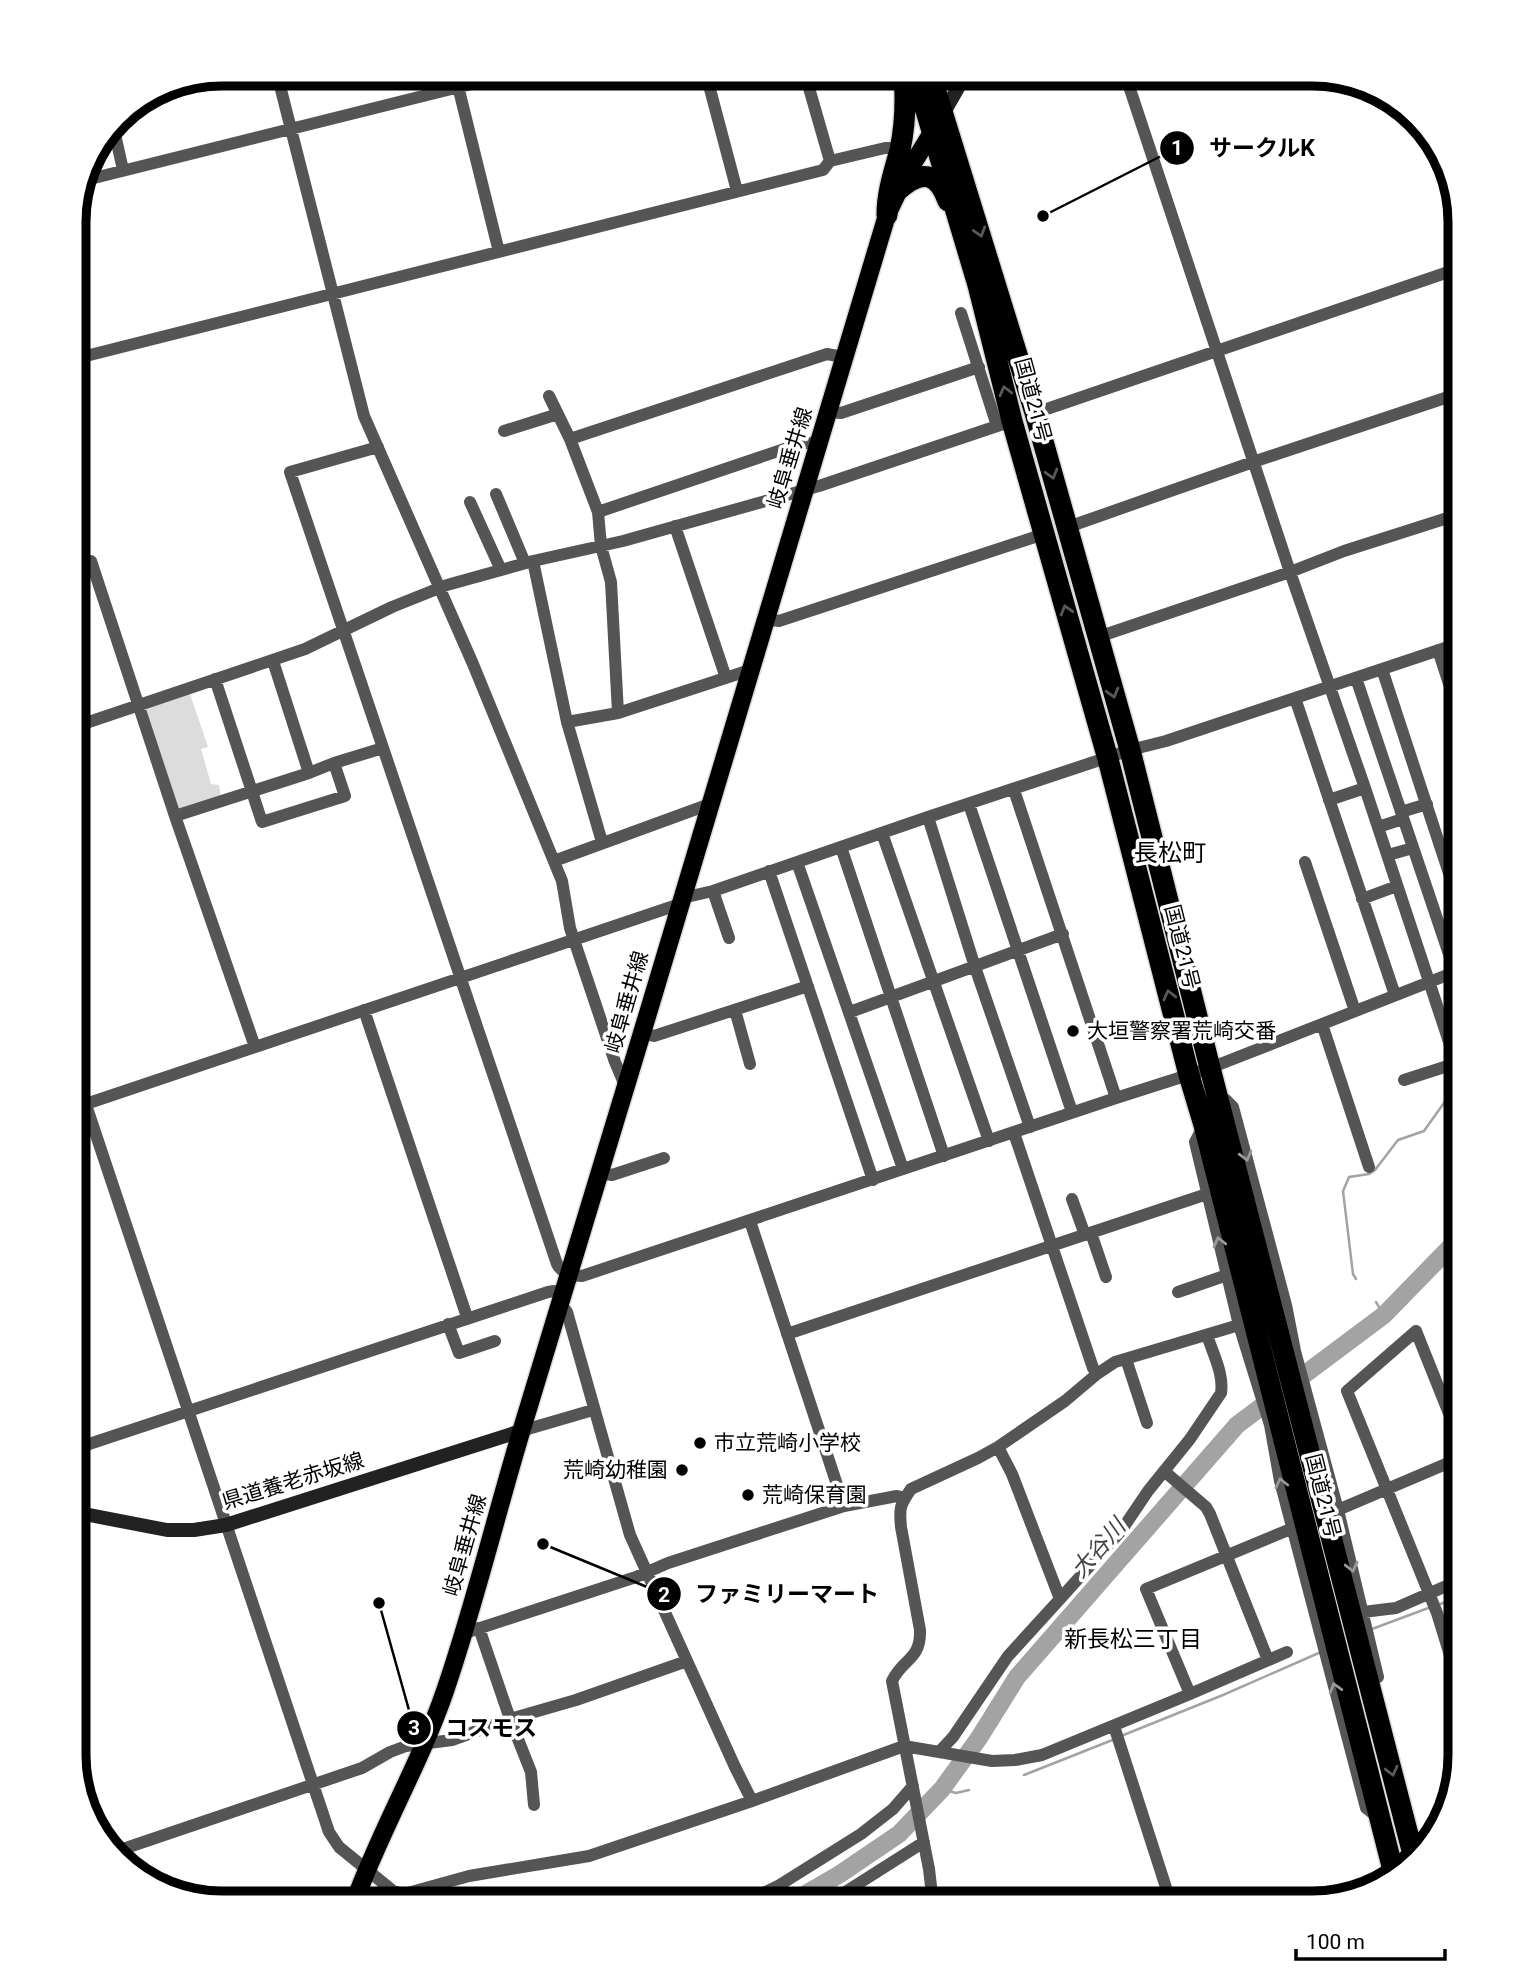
<svg xmlns="http://www.w3.org/2000/svg" width="1534" height="1977" font-family="Roboto,'Noto Sans JP',sans-serif">
	<rect width="100%" height="100%" fill="#fff"/>
	<path fill="#dcdcdc" d="M190,694L208,747L201,749L211,784L219,785L221,798L181,819L144,709Z"/>
	<g fill="none" stroke-linecap="round" stroke-linejoin="round">
		<path stroke="#a3a3a3" stroke-width="2.5" d="M1356,1279L1353,1274L1343,1191L1349,1177L1369,1174L1375,1170L1398,1140L1424,1131L1456,1086
			M1376,1302L1384,1315
			M1438,1605L1460,1596
			M1372,1629L1431,1607
			M1121,1736L1223,1695L1321,1652
			M1024,1775L1115,1739
			M942,1789L956,1793L969,1790"/>
		<path stroke="#a3a3a3" stroke-width="18" d="M790,1903L840,1874L899,1834L942,1789L979,1738L1017,1677L1237,1425L1384,1315L1460,1237"/>
		<defs>
			<path id="primary" d="M354,1903C380,1831 420,1764 445,1691C477,1598 499,1502 528,1409C651,1012 765,612 887,215L907,173L938,123"/>
			<path id="highway" d="M915,74L978,285L1012,421L1108,759L1189,1075L1204,1125L1395,1878
				M932,79L1035,413L1130,750L1210,1068L1414,1858
				M898,190C921,170 937,171 948,201
				M887,215C887,192 894,172 900,150C905,126 906,99 904,74"/>
		</defs>
		<use href="#primary" stroke="#dbdbdb" stroke-width="21"/>
		<use href="#highway" stroke="#dbdbdb" stroke-width="24"/>
		<path stroke="#555" stroke-width="12" d="M277,74L364,416L473,664L562,881L570,928L615,1062L626,1088
			M455,74L499,252
			M706,74L737,191
			M744,74L745,79L768,74
			M805,74L830,161
			M1125,74L1290,572L1365,788L1460,1075
			M113,125L123,170
			M82,181L511,74
			M961,313L997,426
			M74,359L823,170L830,161L885,148H900
			M549,396L570,439
			M828,412L841,413L979,367
			M1035,413L1460,268
			M504,431L558,414
			M378,447L290,472L557,1264C561,1272 572,1276 582,1276L1116,1098L1210,1068L1460,970
			M496,494L525,563
			M470,502L501,570
			M598,512L570,439L827,354L843,357
			M675,526L726,678
			M1068,527L1253,462L1460,393
			M533,561L567,722L602,842
			M74,566L91,561L175,816L255,1047
			M765,619L779,621L1044,534
			M1098,637L1290,572L1344,551L1460,514
			M1438,650L1460,718
			M273,661L309,773L334,763
			M1382,669L1460,907
			M1356,678L1455,972
			M215,679L262,822L345,796L334,763L383,748
			M1295,698L1395,995
			M618,713L611,582L601,546L598,512L805,442L817,445
			M567,722L618,713L750,670
			M74,727L305,649L392,607L447,585L533,561L623,541L819,486L1012,421
			M1014,790L1116,1098
			M1329,800L1365,788
			M969,804L1072,1112
			M1401,812L1427,804
			M175,816L309,773
			M928,817L975,967L1030,1127
			M1378,827L1403,819
			M882,833L989,1141
			M841,847L944,1156
			M1388,855L1413,848
			M554,861L710,804
			M797,862L903,1169
			M1305,862L1355,1011
			M769,871L873,1180
			M713,891L729,938
			M682,898L713,891L928,817L1130,750L1166,741L1460,643
			M1362,899L1397,886
			M364,1010L467,1317
			M735,1010L750,1064
			M850,1012L1063,934
			M1322,1024L1369,1167
			M642,1033L654,1036L808,986
			M74,1069L329,1832L339,1847L393,1891L404,1894L469,1876L589,1856L752,1801L904,1746L992,1761L1015,1760L1042,1755L1190,1694L1287,1652
			M1404,1080L1457,1063
			M1219,1099L1226,1100L1233,1107L1286,1305L1295,1351L1338,1510L1378,1677
			M74,1108L680,904
			M1204,1125L1195,1142L1239,1325L1270,1425L1280,1481L1366,1808L1379,1818
			M1014,1133L1093,1368L1097,1374
			M600,1173L612,1175L664,1158
			M1072,1199L1085,1235
			M750,1221L844,1506
			M1091,1233L1106,1277
			M1178,1292L1227,1275
			M559,1307L564,1308L567,1312L630,1535L735,1767L752,1801
			M448,1324L459,1353L495,1341
			M787,1334L1207,1194
			M1126,1359L1147,1423
			M521,1431L593,1410
			M74,1449L548,1292L554,1291L563,1293
			M1164,1471L1206,1507L1210,1514L1268,1660
			M1333,1512L1460,1458
			M1060,1599L1121,1531L1148,1491L1190,1439L1221,1393C1224,1374 1213,1354 1207,1335
			M1363,1612L1396,1608L1460,1580
			M479,1628L510,1719L531,1772L534,1805
			M464,1630L471,1631L636,1577L668,1563L844,1506L897,1496L905,1498
			M1460,1688L1437,1613L1347,1391L1416,1331L1460,1441
			M1190,1694L1146,1589L1298,1526
			M1114,1726L1171,1903
			M939,1752L953,1737L1008,1656L1060,1599L1012,1474L998,1447
			M114,1852L362,1768L390,1752L406,1746L452,1740L510,1719L576,1700L687,1661
			M742,1903L778,1886L861,1834L893,1809L913,1786
			M828,1903L924,1842
			M933,1903L929,1869L892,1681C903,1658 921,1660 920,1630L901,1527C899,1508 900,1505 911,1489L978,1458L998,1447L1065,1401L1097,1374L1115,1362L1239,1325"/>
		<path stroke="#222" stroke-width="14" d="M943,114L966,74
			M74,1512L167,1530H194L226,1525L521,1431"/>
		<use href="#primary" stroke="#000" stroke-width="18"/>
		<use href="#highway" stroke="#000" stroke-width="21"/>
	</g>
	<defs><path id="oneway-chevron" d="M-2-3.5L2.5 0L-2 3.5" fill="none" stroke-width="1.6" stroke-linecap="round" stroke-linejoin="round" transform="scale(1.75)"/></defs>
	<g stroke="#595959">
		<use href="#oneway-chevron" transform="translate(980 232) rotate(73)"/>
		<use href="#oneway-chevron" transform="translate(1005 391) rotate(-104)"/>
		<use href="#oneway-chevron" transform="translate(1052 474) rotate(74)"/>
		<use href="#oneway-chevron" transform="translate(1066 610) rotate(-106)"/>
		<use href="#oneway-chevron" transform="translate(1113 693) rotate(74)"/>
		<use href="#oneway-chevron" transform="translate(1169 995) rotate(-104)"/>
		<use href="#oneway-chevron" transform="translate(1392 1771) rotate(76)"/>
	</g>
	<g stroke="#999">
		<use href="#oneway-chevron" transform="translate(1246 1156) rotate(75)"/>
		<use href="#oneway-chevron" transform="translate(1219 1242) rotate(-104)"/>
		<use href="#oneway-chevron" transform="translate(1281 1483) rotate(-103)"/>
		<use href="#oneway-chevron" transform="translate(1352 1567) rotate(76)"/>
		<use href="#oneway-chevron" transform="translate(1335 1688) rotate(-106)"/>
	</g>
	<g fill="#000" stroke="#fff" stroke-width="2.5">
		<circle cx="1073" cy="1031" r="7"/>
		<circle cx="700" cy="1443" r="7"/>
		<circle cx="682" cy="1470" r="7"/>
		<circle cx="748" cy="1495" r="7"/>
	</g>
	<g text-anchor="middle" stroke-width="7" stroke-linejoin="round" paint-order="stroke">
		<g font-size="21" fill="#000" stroke="#fff">
			<text transform="translate(1033 400) rotate(75)" y="7">国道21号</text>
			<text transform="translate(790 458) rotate(-73)" y="7">岐阜垂井線</text>
			<text transform="translate(1182 947) rotate(76)" y="7">国道21号</text>
			<text transform="translate(627 1002) rotate(-74)" y="7">岐阜垂井線</text>
			<text transform="translate(293 1481) rotate(-17)" y="7">県道養老赤坂線</text>
			<text transform="translate(1323 1496) rotate(76)" y="7">国道21号</text>
			<text transform="translate(465 1545) rotate(-74)" y="7">岐阜垂井線</text>
		</g>
		<g font-size="21" fill="#000" stroke="#fff" text-anchor="start">
			<text x="1087" y="1038">大垣警察署荒崎交番</text>
			<text x="714" y="1450">市立荒崎小学校</text>
			<text x="668" y="1477" text-anchor="end">荒崎幼稚園</text>
			<text x="762" y="1502">荒崎保育園</text>
		</g>
		<g font-size="23" font-style="italic" fill="#444" stroke="#fff">
			<text transform="translate(1098 1548) rotate(-49)" y="8">大谷川</text>
		</g>
		<g font-size="23" fill="#000" stroke="#fff">
			<text x="1133" y="1647">新長松三丁目</text>
		</g>
		<g font-size="24" fill="#000" stroke="#fff">
			<text x="1170" y="861">長松町</text>
		</g>
	</g>
	<path d="M0 0H1534V1977H0ZM222 86H1312A136 136 0 0 1 1448 222V1755A136 136 0 0 1 1312 1891H222A136 136 0 0 1 86 1755V222A136 136 0 0 1 222 86Z" fill="#fff" fill-rule="evenodd"/>
	<path fill="none" stroke="#000" stroke-width="9" d="M222 86H1312A136 136 0 0 1 1448 222V1755A136 136 0 0 1 1312 1891H222A136 136 0 0 1 86 1755V222A136 136 0 0 1 222 86Z"/>
	<path fill="none" stroke="#000" stroke-width="2.5" d="M1043 216L1177 148M543 1544L664 1594M379 1603L414 1728"/>
	<g fill="#000" stroke="#fff" stroke-width="2.5">
		<circle cx="1043" cy="216" r="7"/>
		<circle cx="543" cy="1544" r="7"/>
		<circle cx="379" cy="1603" r="7"/>
		<circle cx="1177" cy="148" r="18"/>
		<circle cx="664" cy="1594" r="18"/>
		<circle cx="414" cy="1728" r="18"/>
	</g>
	<g font-size="21" text-anchor="middle" font-weight="bold" fill="#fff">
		<text x="1177" y="155">1</text>
		<text x="664" y="1602">2</text>
		<text x="414" y="1735">3</text>
	</g>
	<g font-size="23" text-anchor="middle" font-weight="bold" fill="#000" stroke="#fff" stroke-width="7" stroke-linejoin="round" paint-order="stroke">
		<text x="1262" y="156">サークルK</text>
		<text x="787" y="1602">ファミリーマート</text>
		<text x="491" y="1736">コスモス</text>
	</g>
	<path d="M1296 1949v10h149v-10" fill="none" stroke="#000000" stroke-width="3.5"/>
	<text x="1306" y="1949" font-size="21" fill="#000000" stroke="#ffffff" stroke-width="5" paint-order="stroke">100 m</text>
</svg>
